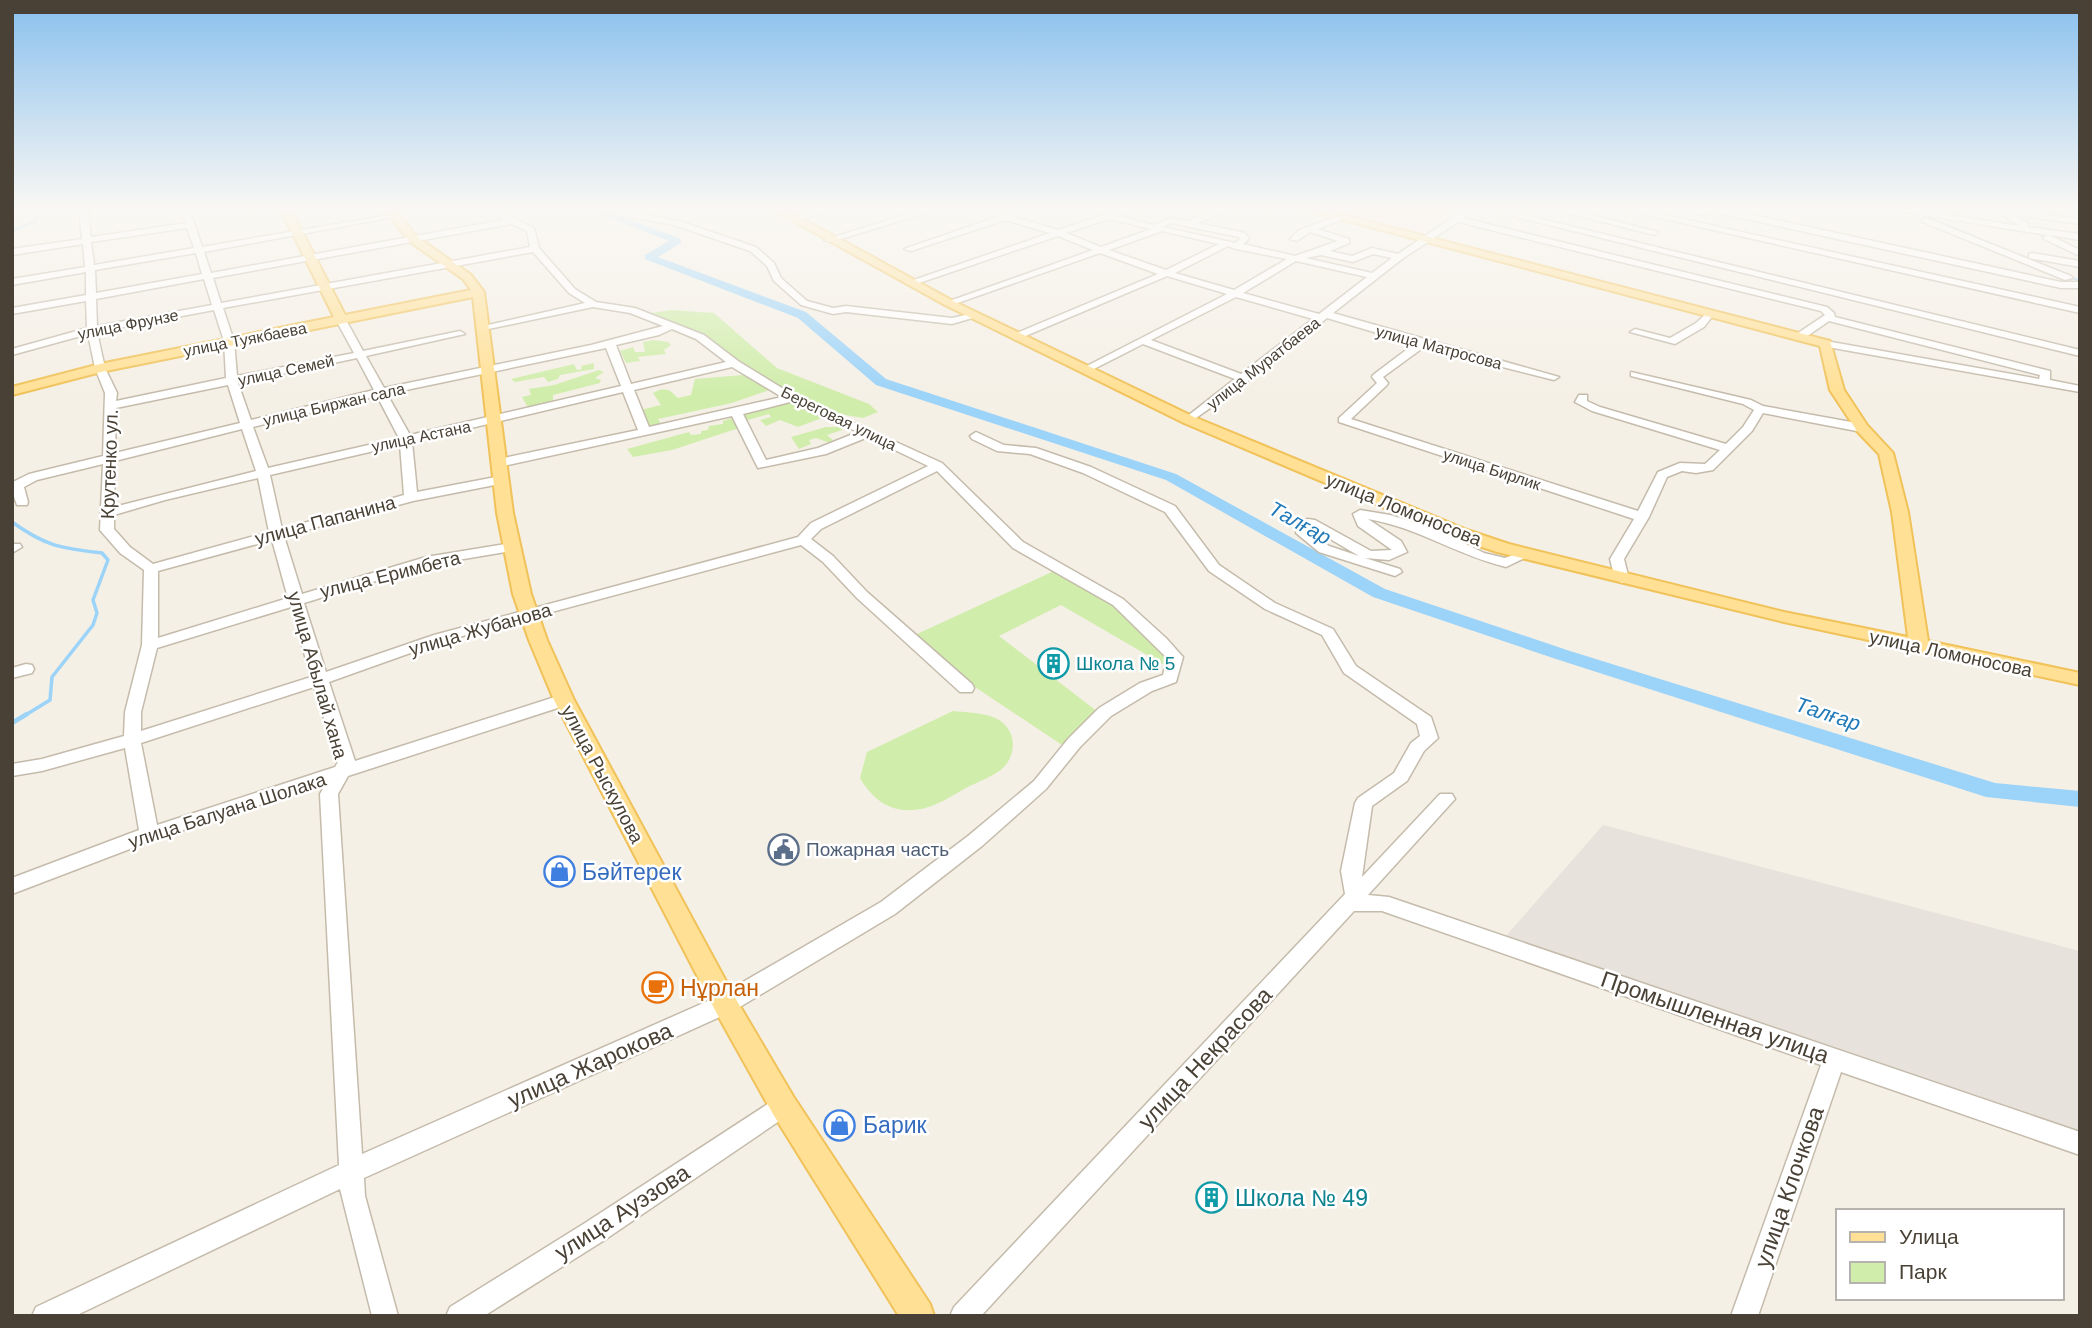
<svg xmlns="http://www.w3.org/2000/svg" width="2092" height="1328" font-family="Helvetica,sans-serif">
	<rect width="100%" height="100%" fill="#f5f0e6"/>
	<path fill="#e7e2db" d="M1603,825L2080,951V1135L1505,937Z"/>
	<path fill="#f7dcd9" d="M1318,208H1458L1418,234Z"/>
	<path fill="#d0edab" d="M671,310L714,313L777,368L869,404L878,412L863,418L828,412L781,392L698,335L652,318V313Z
		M654,340L668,342L671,345L664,350L666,354L638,357L640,361L626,363L620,351L633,347L635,352H645L643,342Z
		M594,363V369L560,375L558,379L548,382L544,377L515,382L511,379L574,364L577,370L582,369L581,366Z
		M599,370L604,372L595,378L601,380L600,383L553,395V405L529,409L522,397L531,395L529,389L554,385Z
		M743,375L772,389L732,403L658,419L661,424L649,427L636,411L661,405L653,393C665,386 669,389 678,398L691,395L695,379Z
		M797,400L827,416L798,427L780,420L766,426L760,420L771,417L769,414L744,421L740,413Z
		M736,417L739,428L672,450L633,457L627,449L689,432L691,435L701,434V431L708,430L709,426L723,424V421Z
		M826,427H843L842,430L827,435L833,440L830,443L816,438L809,440L811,444L799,449L791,437Z
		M1054,571L1112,604L1168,657L1166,666L1061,605L999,636L1098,712L1065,747L972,685L917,634Z
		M953,711C965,712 979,713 990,716C1014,723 1020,749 1004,767C995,776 977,782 966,788C948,798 928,812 906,810C884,809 870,795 860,778L867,752Z"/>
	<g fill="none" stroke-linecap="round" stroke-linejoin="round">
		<path stroke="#9cd3f8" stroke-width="2" d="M1919,213L2015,254
			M12,231L35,221L42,208
			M2070,277L2080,281"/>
		<path stroke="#9cd3f8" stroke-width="3.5" d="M12,522C47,547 61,548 102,553L108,560L93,600L97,613L93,625L52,677L50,700L24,716"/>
		<path stroke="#9cd3f8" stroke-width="4.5" d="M12,723L27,714"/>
		<path fill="#9cd3f8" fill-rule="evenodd" d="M584,208H599L681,239V243L658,257L806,312L886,379L1176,474L1385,589L1570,651L1995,783L2080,791V807L1986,797L1556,659L1373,597L1166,480L876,385L798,318L645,259V255L669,241Z"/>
		<defs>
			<path id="minor" d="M79,208H87L91,237L186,223L181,208H189L202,247L395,214L399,216L204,252L211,273L503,220L491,208H499L504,214L534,228L539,248L575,289L596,302L635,308L704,335L738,361L795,396L942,463L1023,542L1123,599L1166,638L1183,657L1176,682L1152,691L1111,716L1080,747L1046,789L982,846L895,914L733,1011L364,1178L365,1196L398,1316H372L340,1189L75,1316H32L36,1307L339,1165L320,794L326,783L156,839L12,894V878L139,830L125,748L42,771L12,776V764L42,759L124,736L125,712L142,645L144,570L120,553L100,530L103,464L37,480L24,487L28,502L27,505H17L12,491L13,482L29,474L103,456L105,393L95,368L88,334L12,355V349L87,328L86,301L12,314V308L86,295V272L12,285V279L85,267L83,244L12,255V249L82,239ZM511,224L527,231L530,247L221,303L213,278ZM187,228L194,248L94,265L91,242ZM533,252L569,293L585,303L479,327V331L593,307L630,313L663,326L591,345L384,388L366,356L465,334L460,331L363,351L346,320L341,317L336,320L354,353L237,376L234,341L223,308ZM196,253L202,274L96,293L95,270ZM204,279L212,305L97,326L96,299ZM214,310L224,341L226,378L116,401L117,393L105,368L97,332ZM672,329L696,339L726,362L631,384L616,345L659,335ZM606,348L621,386L410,435L387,394ZM357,358L374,390L251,420L238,383ZM732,367L782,397L649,427L634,390ZM228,385L240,423L115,453L116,408ZM623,392L638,430L499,459L493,463L499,467L732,416L758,468L826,454L868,437L928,466L811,523L798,537L434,635L326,672L304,603L428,565L512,551L519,547L512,543L426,557L302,594L284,536L413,501L505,483V477L501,476L417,492L412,442ZM377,396L399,438L268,468L253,427ZM790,402L858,432L818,448L766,460L743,414ZM242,429L256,471L114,507L115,461ZM400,445L404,495L282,529L270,475ZM937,471L1013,548L1113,605L1167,658L1163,675L1140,683L1099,708L1068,739L1034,781L968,836L881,902L717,997L362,1154L338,794L348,776L570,704L572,700L570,696H558L355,761L329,682L444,641L801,545L823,562L857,598L960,692H972L974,688L972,684L867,592L833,556L811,539L821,529ZM258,478L269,532L153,564L130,547L114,529V515L165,500ZM272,540L288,598L158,638V571ZM291,607L311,677L141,731V712L157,648ZM314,687L338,762L335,767L157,825L141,743Z
				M823,208H837L794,222L790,220Z
				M928,208H942L831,242L824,240Z
				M1023,208H1037L1014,217L1058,230L1124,208H1137L1117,216L1154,225L1170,218L1188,221L1221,208H1233L1198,223L1245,233L1249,239L1243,244L1295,256L1338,241L1310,232L1297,241L1290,239L1299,230L1338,216L1341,220L1318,229L1349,239V243L1330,251L1352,256L1372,248L1398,254L1467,208H1477L1463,218L1827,307L1834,313L1835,317L2050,371V380L2080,386V392L1822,346L1821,344L1826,341L2039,379L2040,375L1829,321L1803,339H1795V335L1825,315L1821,311L1458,222L1402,259L1333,313L1559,377L1554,380L1424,347L1383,377L1388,383L1387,385L1351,419L1638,511L1658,472L1680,463L1705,464L1720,450L1592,411L1575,402L1579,395H1587V401L1600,407L1726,444L1743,427L1754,410L1743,404L1631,376V372L1751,400L1763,406L1862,424L1868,428L1862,432L1763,413L1752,431L1713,470L1696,473L1682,471L1667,477L1649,517L1624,559L1629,579L1622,583L1615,579L1610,559L1634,519L1339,422V418L1377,383L1372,377L1373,375L1414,344L1327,318L1248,381L1189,423L1185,422V418L1235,379L1143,344L1088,372L1079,370L1227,294L1167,276L1016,340L1011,337L1012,335L1158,274L1100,253L952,305L944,303L1093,250L1058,236L913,285L905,283L1050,233L1005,220L911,251L904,249ZM1109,219L1151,229L1101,247L1066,233ZM1171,223L1239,237L1240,239L1235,243L1163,227ZM1162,231L1219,244L1166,270L1109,250ZM1228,246L1236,249L1287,259L1234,290L1175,273ZM1373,254L1392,258L1372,273L1306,258L1321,255L1353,262ZM1296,261L1367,277L1319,314L1243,293ZM1236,297L1313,319L1241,374L1151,340Z
				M1480,208H1496L2080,350V356Z
				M1548,208H1564L1658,232L1654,235Z
				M1616,208H1633L2080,307V313Z
				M1678,208H1722L2061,282H2080V288H2061L1714,212L1703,215Z
				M1880,208H1904L2020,226L1992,208L2080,219V224L2012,214L2028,223V227L2080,234V240L2049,235L2080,250V256L2044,239L2043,237L2047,235Z
				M624,211L679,221L756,247L774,263L781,278L807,301L833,308L846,306L952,318L974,313L979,316L952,324L846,312L833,314L801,305L774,281L767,266L750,251L674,225L621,215Z
				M1926,218L2071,276L2073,278L2065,280L1923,222L1922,220Z
				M2032,253L2080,261V267L2029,258V254Z
				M1709,311L1714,314L1704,327L1675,344L1630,332L1635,329L1670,338L1696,323Z
				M976,432L1004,445L1036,448L1091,467L1175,506L1219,565L1275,603L1333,629L1356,666L1431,717L1438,738L1424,751L1407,781L1372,806L1362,877L1440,794H1452L1455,799L1368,895L1389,897L2080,1132V1155L1841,1072L1758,1316H1731L1821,1065L1382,911H1354L981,1316H950L954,1307L1345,894L1341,871L1355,803L1358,798L1394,773L1411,743L1420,736L1417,724L1344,673L1322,635L1265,609L1209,571L1165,512L1083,473L1030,454L997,451L972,439L970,436Z
				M1360,510L1390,515L1434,528L1484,553L1505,558L1526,550L1533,554L1506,567C1456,555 1420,528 1368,519L1401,541L1407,552L1389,560L1365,558L1400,569L1402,572L1395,576L1319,552L1296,533L1298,523L1308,519L1315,520L1371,551L1392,550L1358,526L1353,514ZM1310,527L1359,556L1329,546L1310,532Z
				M12,544H20L22,547L12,553Z
				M26,664L32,665L34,669L32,673L12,678V668Z
				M783,1094L791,1097L795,1105L791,1113L603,1241L484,1316H446L450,1307L585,1223Z"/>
			<path id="major" d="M280,208H290L345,315L471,290L463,279L409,241L384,208H394L417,237L471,275L484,292L513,513L531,594L547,640L574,700L734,996L793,1096L930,1304L934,1316H899L773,1114L716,1012L554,700L529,640L513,594L497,513L473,297L101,372L12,395V387L100,364L334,317Z
				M770,208H783L953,301L1194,417L1467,530L1509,544L1784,612L1908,637L1892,512L1879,454L1857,431L1830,390L1820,346L1298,208H1316L1830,341L1844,390L1867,425L1893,453L1908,512L1928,641L2080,673V685L1784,622L1497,552L1455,538L1184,423L945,305Z"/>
		</defs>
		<use href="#minor" stroke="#c4bbab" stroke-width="3"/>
		<use href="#major" stroke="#f0c259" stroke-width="4"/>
		<use href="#minor" fill="#fff" fill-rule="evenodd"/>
		<use href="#major" fill="#ffe095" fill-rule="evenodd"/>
	</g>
	<linearGradient id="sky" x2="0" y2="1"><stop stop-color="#89c0ee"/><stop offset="0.53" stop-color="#faf8f4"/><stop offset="1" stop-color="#faf8f4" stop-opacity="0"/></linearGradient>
	<rect width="2092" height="394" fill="url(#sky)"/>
	<defs>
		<symbol id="building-ring" viewBox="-11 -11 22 22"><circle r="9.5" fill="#fff" stroke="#0f9aa8" stroke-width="1.5"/><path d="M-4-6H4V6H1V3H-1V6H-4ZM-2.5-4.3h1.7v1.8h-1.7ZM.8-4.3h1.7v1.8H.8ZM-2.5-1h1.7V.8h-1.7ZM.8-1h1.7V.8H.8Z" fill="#0f9aa8"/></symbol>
		<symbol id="civic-ring" viewBox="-11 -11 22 22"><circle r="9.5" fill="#fff" stroke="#5c6f8a" stroke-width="1.5"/><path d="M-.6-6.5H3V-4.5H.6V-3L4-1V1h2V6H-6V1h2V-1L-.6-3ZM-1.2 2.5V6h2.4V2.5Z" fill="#5c6f8a"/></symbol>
		<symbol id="shop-ring" viewBox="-11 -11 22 22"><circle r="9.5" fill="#fff" stroke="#3f7fe0" stroke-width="1.5"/><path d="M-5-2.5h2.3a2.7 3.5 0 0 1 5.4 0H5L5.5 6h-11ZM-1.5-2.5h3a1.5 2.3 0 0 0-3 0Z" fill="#3f7fe0"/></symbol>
		<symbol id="cafe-ring" viewBox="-11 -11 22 22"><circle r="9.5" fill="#fff" stroke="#e8710a" stroke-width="1.5"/><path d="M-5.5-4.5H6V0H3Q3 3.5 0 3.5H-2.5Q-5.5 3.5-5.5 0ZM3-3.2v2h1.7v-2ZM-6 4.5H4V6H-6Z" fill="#e8710a"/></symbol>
	</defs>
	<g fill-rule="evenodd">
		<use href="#building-ring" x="1036" y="646" width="35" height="35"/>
		<use href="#civic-ring" x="766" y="832" width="35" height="35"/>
		<use href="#shop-ring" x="542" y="854" width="35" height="35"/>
		<use href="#cafe-ring" x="640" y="970" width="35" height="35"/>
		<use href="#shop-ring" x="822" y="1108" width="35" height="35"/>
		<use href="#building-ring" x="1194" y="1180" width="35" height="35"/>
	</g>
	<g text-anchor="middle" stroke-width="5" stroke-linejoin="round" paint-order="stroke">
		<g font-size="16" fill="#494135" stroke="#fff">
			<text transform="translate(128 324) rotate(-11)" y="6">улица Фрунзе</text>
			<text transform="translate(245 339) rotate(-11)" y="6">улица Туякбаева</text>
			<text transform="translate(1439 347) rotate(15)" y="6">улица Матросова</text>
			<text transform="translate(1263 363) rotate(-38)" y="6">улица Муратбаева</text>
			<text transform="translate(286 370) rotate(-12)" y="6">улица Семей</text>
			<text transform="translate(334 404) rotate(-13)" y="6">улица Биржан сала</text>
			<text transform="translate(839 418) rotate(26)" y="6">Береговая улица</text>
			<text transform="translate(421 436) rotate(-12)" y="6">улица Астана</text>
			<text transform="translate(1492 469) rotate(18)" y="6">улица Бирлик</text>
		</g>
		<g font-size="19" fill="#494135" stroke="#fff">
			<text transform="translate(109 464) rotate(-88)" y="7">Крутенко ул.</text>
			<text transform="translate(1404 509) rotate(22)" y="7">улица Ломоносова</text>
			<text transform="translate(325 520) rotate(-15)" y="7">улица Папанина</text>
			<text transform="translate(390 574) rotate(-14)" y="7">улица Еримбета</text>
			<text transform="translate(480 629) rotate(-16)" y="7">улица Жубанова</text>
			<text transform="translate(1951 653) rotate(12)" y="7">улица Ломоносова</text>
			<text transform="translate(318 675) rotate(74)" y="7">улица Абылай хана</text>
			<text transform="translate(603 774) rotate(62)" y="7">улица Рыскулова</text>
			<text transform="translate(227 810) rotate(-18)" y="7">улица Балуана Шолака</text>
		</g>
		<g font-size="19" fill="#0d838f" stroke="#fff" text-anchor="start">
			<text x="1076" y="670">Школа № 5</text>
		</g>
		<g font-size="19" fill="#4e5e75" stroke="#fff" text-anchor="start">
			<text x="806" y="856">Пожарная часть</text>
		</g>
		<g font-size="21" font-style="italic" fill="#2179b7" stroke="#fff">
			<text transform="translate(1300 523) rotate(29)" y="7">Талғар</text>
			<text transform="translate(1828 714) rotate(18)" y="7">Талғар</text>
		</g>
		<g font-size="23" fill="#366cbe" stroke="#fff" text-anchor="start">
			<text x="582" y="880">Бәйтерек</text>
			<text x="863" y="1133">Барик</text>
		</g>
		<g font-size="23" fill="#c56008" stroke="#fff" text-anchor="start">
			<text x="680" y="996">Нұрлан</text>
		</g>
		<g font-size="23" fill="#494135" stroke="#fff">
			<text transform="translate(1715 1017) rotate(19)" y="8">Промышленная улица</text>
			<text transform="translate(1205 1058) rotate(-47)" y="8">улица Некрасова</text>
			<text transform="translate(590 1065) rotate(-24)" y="8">улица Жарокова</text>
			<text transform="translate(1789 1187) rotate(-71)" y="8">улица Клочкова</text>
			<text transform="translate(622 1212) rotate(-33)" y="8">улица Ауэзова</text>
		</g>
		<g font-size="23" fill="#0d838f" stroke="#fff" text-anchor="start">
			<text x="1235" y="1206">Школа № 49</text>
		</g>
	</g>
	<rect width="2092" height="1328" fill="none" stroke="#494135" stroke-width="28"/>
	<rect x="1836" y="1209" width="228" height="91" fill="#ffffff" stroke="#b6b3ae" stroke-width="2"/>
	<rect x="1850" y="1232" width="35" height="10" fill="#ffe095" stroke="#b6b3ae" stroke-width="2"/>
	<text x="1899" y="1244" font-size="21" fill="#494135">Улица</text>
	<rect x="1850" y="1262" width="35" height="21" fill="#d0edab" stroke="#b6b3ae" stroke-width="2"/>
	<text x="1899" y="1279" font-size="21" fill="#494135">Парк</text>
</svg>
